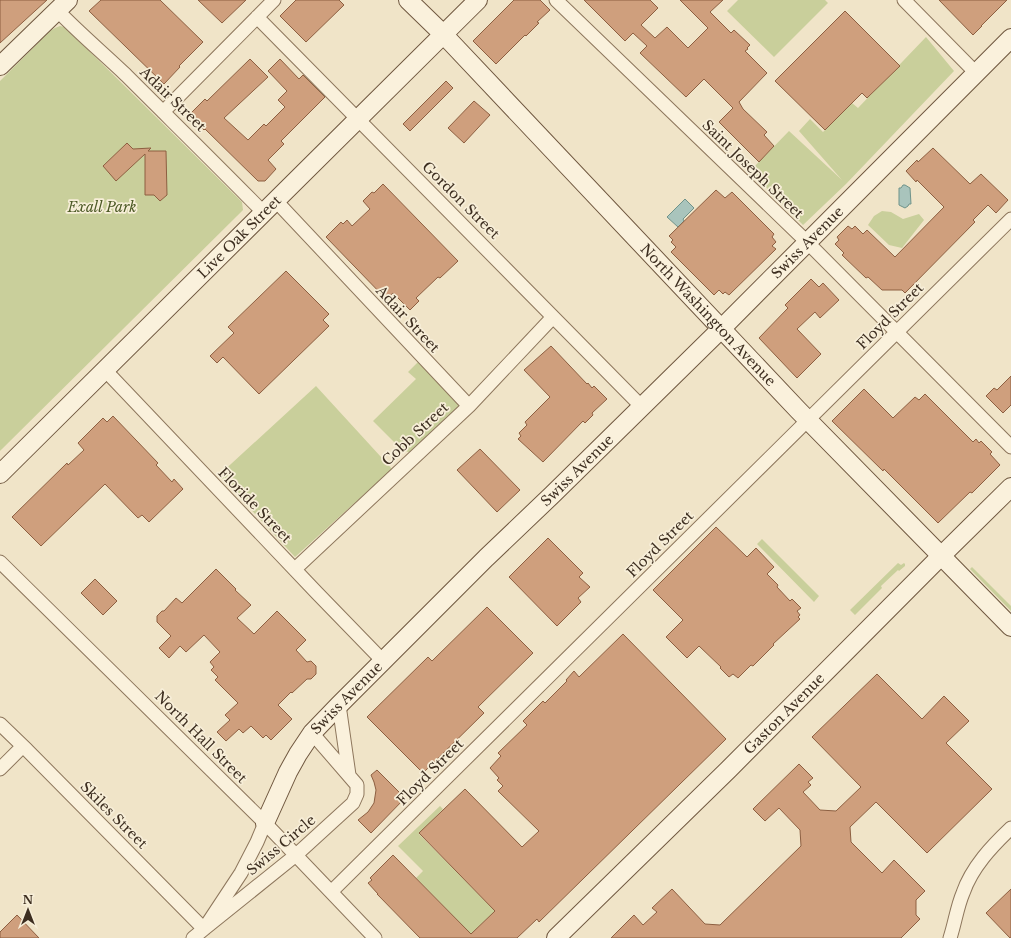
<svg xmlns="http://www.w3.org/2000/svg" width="1011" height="938" font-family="'Libre Baskerville',serif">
	<rect width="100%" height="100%" fill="#f0e4c8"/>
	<path fill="#c9cf9b" d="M738,0H825L828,3L774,57L727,11Z
		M60,26L64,27L69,31L242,202L243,210L237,216L0,451V81L50,31L55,28Z
		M926,37L954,71L846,184L803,225L750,171L789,131L842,180L799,131L810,119L823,132L852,103L858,108Z
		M882,211L891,212L903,219L919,214L924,220L902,248L889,245L868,225L874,216Z
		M419,361L462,404L412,452H408L402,450L373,421L416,379L408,372Z
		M316,386L392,469L295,557L219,475Z
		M762,539L819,596L814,602L757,544Z
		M898,563L901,565L904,563L905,564V566L899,571L898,570L881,586L882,588L855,615L850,610Z
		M972,567L1011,606V611L970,569Z
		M440,806L443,809L419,834L495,911L471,934L416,878L423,871L398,846Z"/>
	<path fill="#a9c4bc" stroke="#6f938a" d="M903,185H905L910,188L911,204H909L908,206L905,208L899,205V188H901Z
		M685,199L694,208L683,219L684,221L678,227L667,217Z"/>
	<path fill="#cf9f7d" stroke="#8d5f41" d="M0,0H47L0,43Z
		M101,0H160L203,42L179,66L180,67L164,84L89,11Z
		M198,0H246L222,23Z
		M296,0H339L344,5L306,42L280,16Z
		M514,0H540L550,10L537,22L539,23L526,36L525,35L496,64L473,41Z
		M584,0H650L658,8L641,25L655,38L667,27L688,48L708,28L680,0H723L710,12L731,33L734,30L750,45L747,48L748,49L745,51L767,73L739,102L743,109L767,132L764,135L774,146L759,162L719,122L733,108L704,79L686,97L640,53L647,46L633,33L625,41Z
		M939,0H1007L981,26H982L973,35Z
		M845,11L900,66L867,98L862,93L825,130L775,81Z
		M250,59L268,77L224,118L248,140L264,124L266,126L285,107L278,100L287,91L268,71L280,59L299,79L303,75L325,97L281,141L284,144L268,160L276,169L265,181H258L205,129L204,130L197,123L198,122L190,114L205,99L207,101Z
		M446,81L453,88L410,131L403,124Z
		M474,101L490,115L464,143L448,128Z
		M127,143L133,149L151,148L148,151H166L167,195L160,201L154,195H145V154L116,181L103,166Z
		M933,148L970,184L981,174L1008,200L996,213L988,205L973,220L975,222L905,293L902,290H882L868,277L866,278L842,255L844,253L835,244L839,240L837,237L848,226L852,229L855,226L863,234L867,230L895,257L944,207L917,180L916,182L906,171L917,160L918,162Z
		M383,184L458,261L440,278L438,277L416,298L419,301L410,310L393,293L386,299L326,237L341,222L343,224L347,220L352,226L370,209L363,201L372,192L374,193Z
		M716,190L725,198L732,192L774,234L772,237L776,242L772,246L776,249L729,295L725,292L723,294L719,290L714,295L671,252L676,247L671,242L673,240L669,236Z
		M286,271L329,314L323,320L329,326L259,394L223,357L217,363L210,356L234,333L228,327Z
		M811,279L819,287L823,283L839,300L820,318L815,312L797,329L821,354L797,378L759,338L788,308L785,305Z
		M551,346L587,384L588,383L592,388L594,386L607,399L592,413L593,415L585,423L583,421L543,462L518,439L521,436L519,433L527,425L525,422L550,397L524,370Z
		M1011,376V405L1003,413L986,396L994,388L997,390Z
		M864,389L893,418L915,397L919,400L925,394L973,442L976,439L979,443L981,441L992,452L990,454L1000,465L972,493L970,492L938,523L884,469L883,471L832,421Z
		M113,416L158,463L156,465L172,482L174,479L183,489L149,522L142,515L138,518L105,484L41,546L12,517L67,463L68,465L84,450L78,443L103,418L107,422Z
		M480,449L520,490L497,512L457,470Z
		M716,527L747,557L756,548L774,567L767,574L778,585L777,587L790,601L792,599L801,608L797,611L800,615L798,617L800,619L773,644L774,645L753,666L751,665L738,678L733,674L729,677L720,668L721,667L699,646L687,658L666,637L683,620L653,590Z
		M548,538L583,573L579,577L590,587L578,598L581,602L557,626L509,577Z
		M216,569L236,589L235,590L251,605L237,618L254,634L277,611L306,640L296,650L307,662L311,661L316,666V674L311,679H307L292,693L291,692L278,705L292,719L271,740L266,735L263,738L251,726L243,733L239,729L226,741L217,732L230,720L225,715L238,703L215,680L218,677L211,670L214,667L210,662L220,652L204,635L186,652L180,646L169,658L159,648L171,636L157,622V616L162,611H164L176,598L182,603Z
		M95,579L117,601L103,615L81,593Z
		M487,607L533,653L478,707L484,713L423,773L367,717L428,657L432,661Z
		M623,634L726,739L539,922L537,919L517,938H420L377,894H378L368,883L372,880L370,878L393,855L471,934L495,911L419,833L465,789L522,847L539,831L498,791L503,786L497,780L499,778L490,768L501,756L498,753L527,725L523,721L543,701L545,703L567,681L566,680L574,671L579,677Z
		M877,674L922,719L944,696L969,721L946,743L992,789L927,853L876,802L850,827L851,842L882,873L894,860L925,891L916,900V915L920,919L901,938H611L634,915L643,925L657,912L652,908L672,889L705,924L720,925L801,846L800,830L779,808L765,821L753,809L799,764L813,778L808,782L811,785L803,792L820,810L836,811L861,787L812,737Z
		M377,770L405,798L371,833L358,820L368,812L374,803L376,790L374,782L371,775Z
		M1011,889V938H1010L986,913Z
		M17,915L39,938H0V932Z"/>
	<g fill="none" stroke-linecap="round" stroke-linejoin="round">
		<defs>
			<path id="street" d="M556,0L807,242L1011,447
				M904,0L976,73
				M57,10C79,33 103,53 126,75C172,121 218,166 264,213
				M257,17L642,407
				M163,112L274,0
				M276,201L469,406
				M105,370L317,593L383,661
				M0,562L265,823L375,938
				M295,569L469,406L553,317
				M339,705L349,775
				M0,724L27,750L204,929
				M0,769L23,746
				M331,892L1011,219
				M204,929L296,855L353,803L357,794V785L312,733
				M193,938L204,929L241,873L257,842L265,823
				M950,938C955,923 957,907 963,893C972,867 992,846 1011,828"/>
			<g id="secondary">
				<path id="s1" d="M408,0L444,35L798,410L1011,627"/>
				<path d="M0,66L68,0"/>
				<path id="s2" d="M0,474L478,0"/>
				<path id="s3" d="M265,823L288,772L298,754L312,733L339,705L486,558L552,495L721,329L1011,38"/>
				<path id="s4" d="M556,938L729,769L941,556L1011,487"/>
			</g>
		</defs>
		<use href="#street" stroke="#8d765c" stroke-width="15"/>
		<use href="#secondary" stroke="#6f573f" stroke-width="20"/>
		<use href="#street" stroke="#faf1dc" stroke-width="13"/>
		<use href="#secondary" stroke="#faf1dc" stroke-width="18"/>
	</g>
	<g text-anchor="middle" stroke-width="3.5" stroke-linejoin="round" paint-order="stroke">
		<g font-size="14" fill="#3d2e20" stroke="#f7eed8">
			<text transform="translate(173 99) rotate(44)" y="5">Adair Street</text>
			<text transform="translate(753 169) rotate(44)" y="5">Saint Joseph Street</text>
			<text transform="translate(461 200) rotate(45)" y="5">Gordon Street</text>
			<text dy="5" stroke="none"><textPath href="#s2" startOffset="337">Live Oak Street</textPath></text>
			<text dy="5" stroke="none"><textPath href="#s3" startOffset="799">Swiss Avenue</textPath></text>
			<text dy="5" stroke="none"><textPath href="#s1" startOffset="435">North Washington Avenue</textPath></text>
			<text transform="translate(890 316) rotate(-45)" y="5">Floyd Street</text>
			<text transform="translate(408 319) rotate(47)" y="5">Adair Street</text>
			<text transform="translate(415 434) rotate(-43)" y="5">Cobb Street</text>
			<text dy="5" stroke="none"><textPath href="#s3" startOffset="475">Swiss Avenue</textPath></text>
			<text transform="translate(255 505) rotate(46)" y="5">Floride Street</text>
			<text transform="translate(660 544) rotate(-45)" y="5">Floyd Street</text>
			<text dy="5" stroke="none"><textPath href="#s3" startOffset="151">Swiss Avenue</textPath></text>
			<text dy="5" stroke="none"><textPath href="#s4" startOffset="320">Gaston Avenue</textPath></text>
			<text transform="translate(201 737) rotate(45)" y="5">North Hall Street</text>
			<text transform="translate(430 772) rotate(-45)" y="5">Floyd Street</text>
			<text transform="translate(114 815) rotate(45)" y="5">Skiles Street</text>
			<text transform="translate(281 845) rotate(-40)" y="5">Swiss Circle</text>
		</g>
		<g font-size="14" font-style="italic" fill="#4d5a26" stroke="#f7eed8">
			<text x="102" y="212">Exall Park</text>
		</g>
	</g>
	<g transform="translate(28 910)" stroke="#f7eed8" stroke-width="3" paint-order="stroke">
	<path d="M0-3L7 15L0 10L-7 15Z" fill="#3d2e20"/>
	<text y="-6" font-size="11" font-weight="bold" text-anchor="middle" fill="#3d2e20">N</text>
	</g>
</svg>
